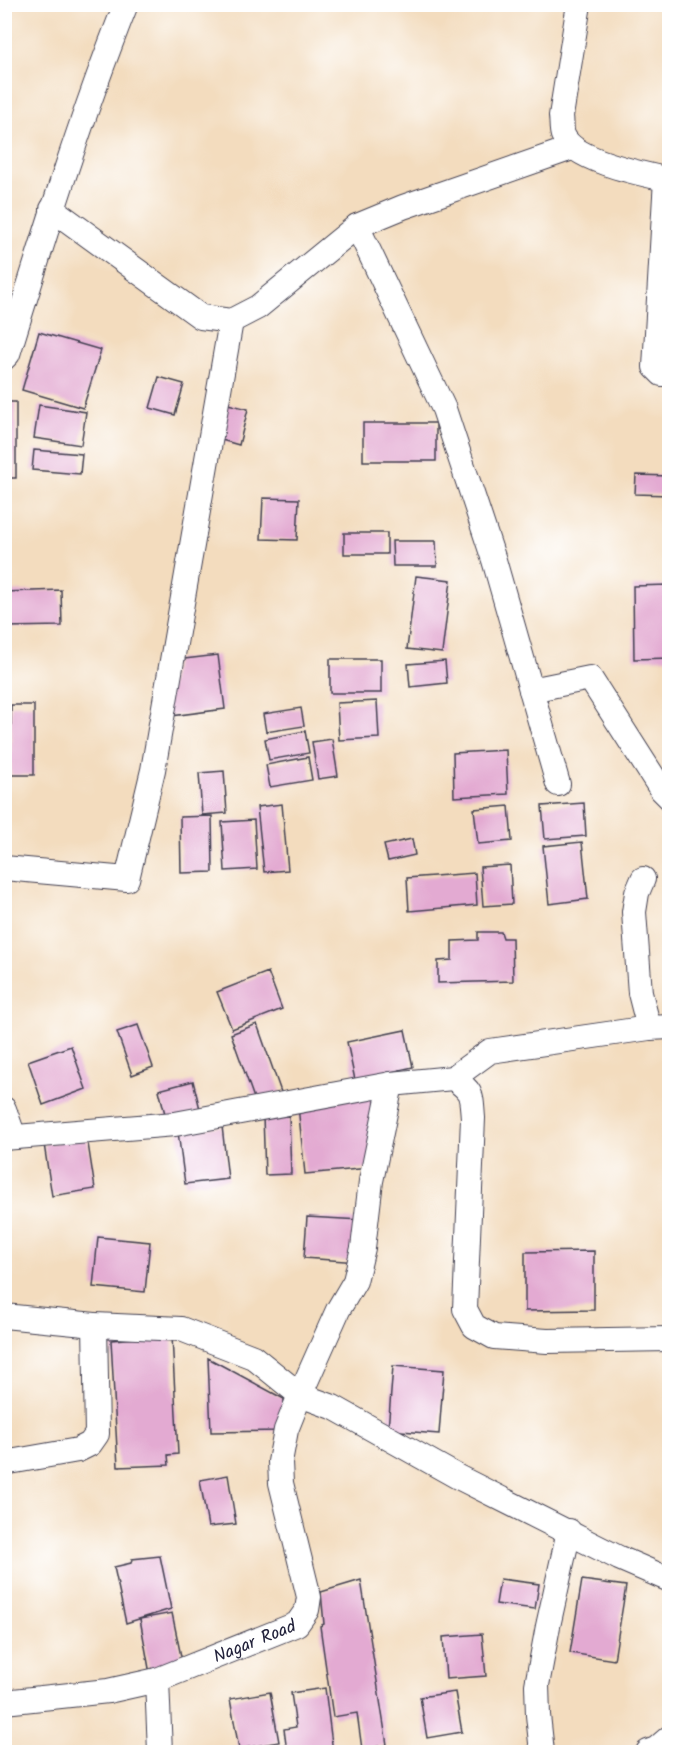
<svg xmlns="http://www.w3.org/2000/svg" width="674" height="1757" font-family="Kalam,sans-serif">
	<rect width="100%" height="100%" fill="#fff"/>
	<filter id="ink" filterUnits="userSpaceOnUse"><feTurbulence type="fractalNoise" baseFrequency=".0167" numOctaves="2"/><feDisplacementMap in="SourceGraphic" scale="12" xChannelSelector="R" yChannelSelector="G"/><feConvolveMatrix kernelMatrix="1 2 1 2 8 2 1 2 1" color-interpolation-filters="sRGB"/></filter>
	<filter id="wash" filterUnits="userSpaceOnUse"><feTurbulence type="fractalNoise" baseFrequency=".008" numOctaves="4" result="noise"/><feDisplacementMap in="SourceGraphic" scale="24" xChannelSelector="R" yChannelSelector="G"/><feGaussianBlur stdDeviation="1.35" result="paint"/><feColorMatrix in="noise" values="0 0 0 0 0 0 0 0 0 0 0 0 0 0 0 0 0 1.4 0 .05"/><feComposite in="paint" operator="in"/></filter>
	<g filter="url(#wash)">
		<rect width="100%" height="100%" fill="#f3dcbe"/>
		<g id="blocks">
			<path fill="#e3aad2" d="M39,332L101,350L83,408L22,390Z
				M159,377L184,384L175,415L150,408Z
				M4,402H16V478H4Z
				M220,402L248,409L239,445L211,437Z
				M39,405L86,412L81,445L34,438Z
				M363,423H436V461H363Z
				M34,450L82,454L80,474L32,470Z
				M636,475L670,476V495L635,494Z
				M263,498L299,499L297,540L261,539Z
				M344,533H387V554H344Z
				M392,541H436L437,566H393Z
				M416,576L451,580L442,653L407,649Z
				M669,585L670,658L634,659L633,586Z
				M61,590L62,626L4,627V592Z
				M218,655L225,709L163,717L176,660Z
				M330,659H381V693H330Z
				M445,661L447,683L410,687L408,664Z
				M377,701L379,738L339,740L337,703Z
				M11,705H34V775H11Z
				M301,708L304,726L266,732L263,714Z
				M305,731L309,753L269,760L265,739Z
				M332,739L338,776L318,779L312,742Z
				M506,750L508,794L454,797L453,753Z
				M308,757L312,780L270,787L266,765Z
				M224,771L227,813L202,815L199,773Z
				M584,803L586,836L545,839L542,806Z
				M282,804L288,870L264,872L257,807Z
				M509,806L512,841L478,844L474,809Z
				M212,816L213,872L181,873L180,817Z
				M254,820L257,869L225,871L222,822Z
				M412,839L415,855L388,861L384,845Z
				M582,842L588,899L549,904L543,846Z
				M510,865L512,904L483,906L480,867Z
				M475,873L477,905L409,911L407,878Z
				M478,932H501L503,938H512L513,981L438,983V961L452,960V941L478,940Z
				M268,972L282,1009L232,1029L217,992Z
				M257,1024L281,1092L255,1101L231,1034Z
				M138,1025L153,1067L132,1075L117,1032Z
				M405,1030L413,1067L355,1080L347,1042Z
				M71,1046L86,1089L43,1105L28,1061Z
				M193,1081L201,1113L167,1122L159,1090Z
				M377,1095L370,1168L305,1174L298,1106Z
				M263,1116H289L291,1174L265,1175Z
				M222,1126L228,1179L185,1184L178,1132Z
				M87,1137L95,1189L52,1196L44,1144Z
				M307,1217L361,1220L358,1262L304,1258Z
				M98,1237L150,1242L145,1292L93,1287Z
				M594,1251V1310L525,1311V1252Z
				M172,1336L178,1454L168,1455L169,1465L118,1467L111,1340Z
				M208,1358L284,1399L282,1431L211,1432Z
				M393,1366L444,1370L439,1434L388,1430Z
				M228,1475L236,1524L208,1527L200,1480Z
				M160,1556L171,1609L126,1623L114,1567L131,1563L132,1559Z
				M500,1579L539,1584L535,1609L496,1604Z
				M361,1580L387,1745L362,1749L357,1713L333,1717L320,1626L324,1624L321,1592Z
				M582,1580L626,1586L614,1660L570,1653Z
				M172,1613L183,1666L150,1674L140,1619Z
				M482,1634L486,1676L446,1679L443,1637Z
				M325,1688L333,1752H287L284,1729L296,1727L291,1693Z
				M270,1692L279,1742L239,1749L230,1699Z
				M455,1692L462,1732L427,1738L420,1697Z"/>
		</g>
	</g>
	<g filter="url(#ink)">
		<use href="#blocks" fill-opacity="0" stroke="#413e4f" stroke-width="1.5"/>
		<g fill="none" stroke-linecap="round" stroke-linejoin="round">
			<defs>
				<g id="street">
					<path d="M579,4L561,116C562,122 561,130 563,135C574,161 643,174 670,180"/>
					<path d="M666,179L655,367L662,374H670"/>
					<path d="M52,209L201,317L231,321L258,307L357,226L403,207L572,148"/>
					<path d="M357,226L444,409L494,560L558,784"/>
					<path d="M4,358L8,354C44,237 80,119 126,4"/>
					<path d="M531,690L590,678L661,789L670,798"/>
					<path d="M4,868L127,879L153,770L231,321"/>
					<path d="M643,879L637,893L634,912L640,993L649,1028L670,1027"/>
					<path d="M453,1078L490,1051L649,1028"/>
					<path d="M4,1109L14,1137"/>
					<path d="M4,1138L175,1124L391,1084L453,1078C473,1092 471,1094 473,1118L465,1309L474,1326L494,1337L547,1341L670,1339"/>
					<path d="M4,1316L95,1325L181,1329L253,1357L300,1395L333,1407L458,1477L619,1558L670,1580"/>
					<path d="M4,1463L78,1450L90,1444L97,1434L95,1325"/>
					<path d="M4,1702L108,1691L157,1680"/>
					<path id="s1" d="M160,1752L157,1680L297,1624L307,1610L309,1597L281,1483L280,1462L286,1430L300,1395L338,1310L355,1281L363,1248L371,1181L391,1084"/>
					<path d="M542,1752L538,1715L537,1685L548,1626L569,1531"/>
					<path d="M648,1752L656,1749L670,1737"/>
				</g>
			</defs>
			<use href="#street" stroke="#413e4f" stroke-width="26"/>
			<use href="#street" stroke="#fff" stroke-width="24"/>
		</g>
	</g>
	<g text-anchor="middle" stroke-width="6" stroke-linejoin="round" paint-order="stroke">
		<g font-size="18" fill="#22223b" stroke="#fff">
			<text dy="6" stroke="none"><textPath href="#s1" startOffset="177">Nagar Road</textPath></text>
		</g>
	</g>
	<rect width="674" height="1757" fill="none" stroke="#fff" stroke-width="24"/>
</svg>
